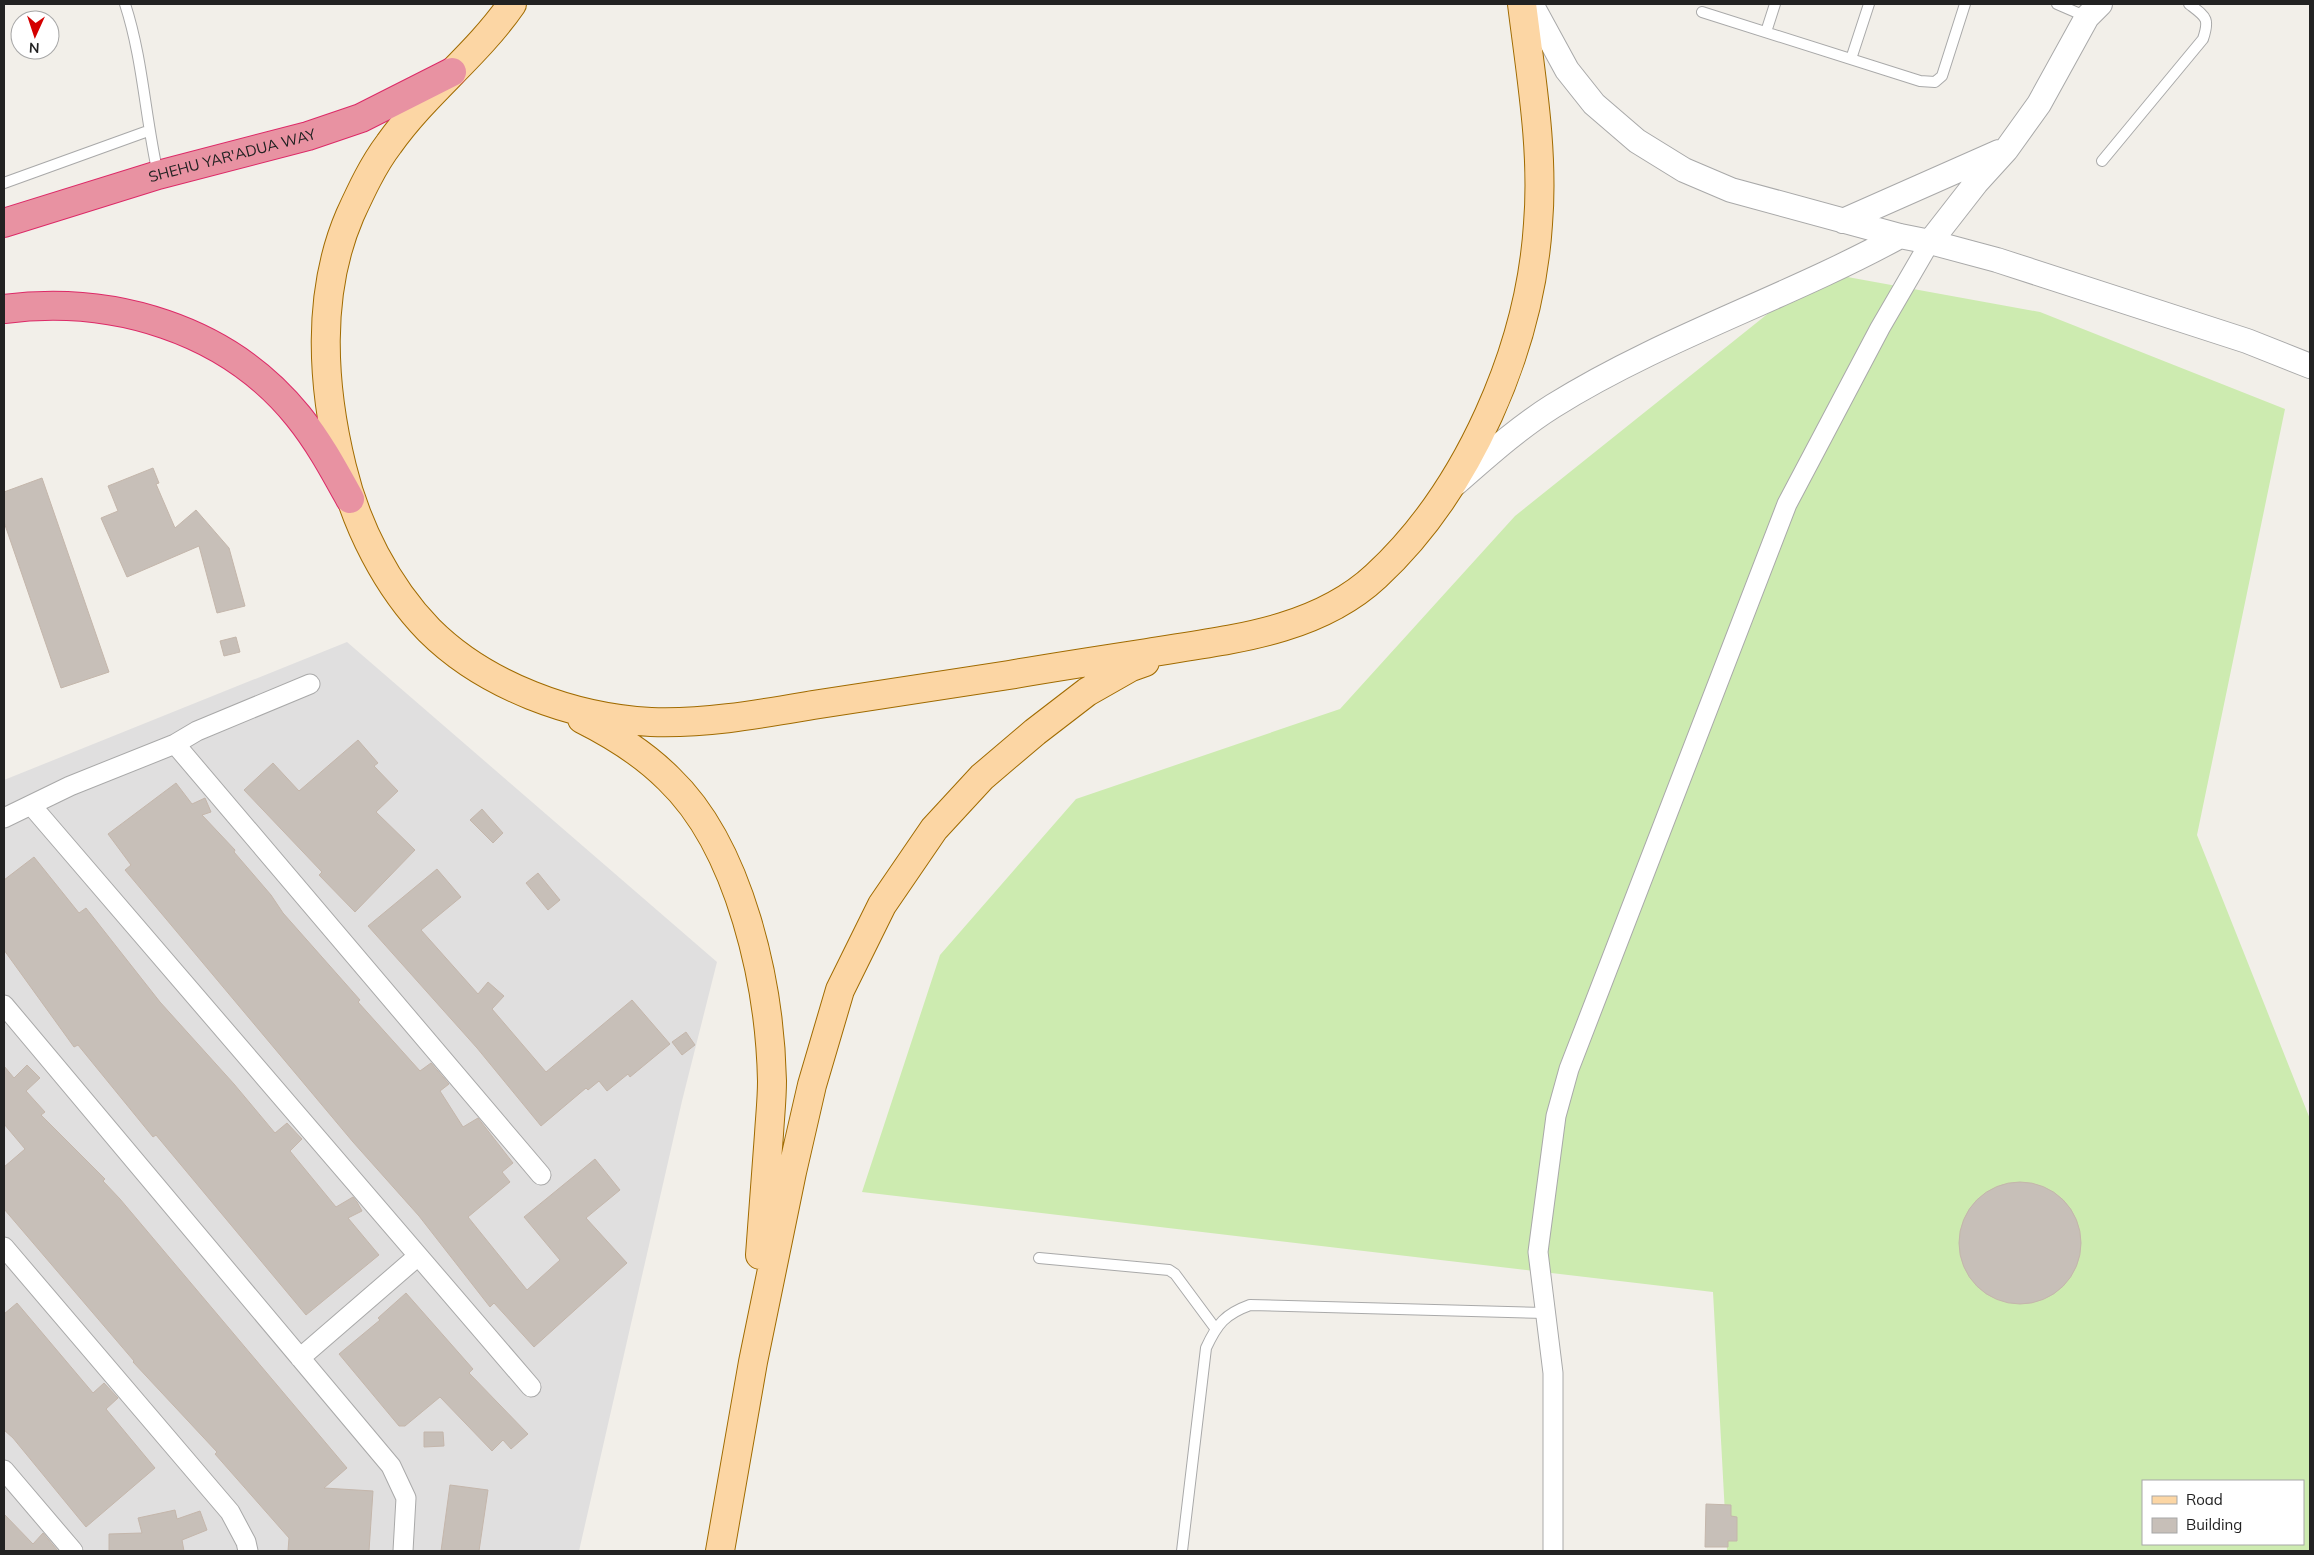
<svg xmlns="http://www.w3.org/2000/svg" width="2314" height="1555" font-family="Mulish,sans-serif">
	<rect width="100%" height="100%" fill="#f2efe9"/>
	<path fill="#e0dfdf" d="M347,642L717,962L682,1101L579,1551H4V780Z"/>
	<path fill="#cdebb0" fill-rule="evenodd" d="M1820,272L2040,312L2285,409L2197,835L2310,1119V1551H1727L1713,1292L862,1192L940,955L1076,799L1340,709L1515,516ZM2143,1481H2303V1544H2143Z"/>
	<path fill="#c7bfb8" stroke="#c4b6ab" d="M153,468L159,483L156,484L175,528L196,510L229,548L245,606L217,613L199,546L127,577L101,518L118,511L108,486Z
		M42,478L109,672L61,688L4,522V492Z
		M236,637L240,652L224,656L220,641Z
		M358,740L378,763L374,766L398,791L376,812L415,850L355,912L319,875L322,872L244,790L273,763L299,791Z
		M176,783L192,804L205,798L211,812L202,815L235,850L234,852L271,895L283,913L360,1000L358,1002L420,1071L431,1063L449,1084L440,1091L463,1127L478,1118L513,1163L502,1172L510,1182L468,1217L527,1290L560,1260L524,1217L595,1159L620,1190L586,1218L627,1263L534,1347L494,1303L490,1307L419,1216L353,1142L125,870L131,865L108,834Z
		M482,809L503,833L493,843L470,820Z
		M34,857L79,913L86,908L160,1002L234,1084L275,1133L287,1123L302,1139L290,1151L336,1207L353,1197L357,1202L362,1211L348,1218L379,1255L306,1315L156,1135L153,1137L78,1045L74,1047L4,950V880Z
		M437,869L461,897L421,930L478,994L488,982L504,996L492,1009L546,1072L632,1000L670,1044L630,1077L628,1074L607,1091L599,1081L588,1090L586,1088L541,1126L477,1048L368,926Z
		M538,873L560,900L548,910L526,883Z
		M686,1032L695,1045L682,1055L672,1042Z
		M27,1065L40,1078L26,1091L45,1112L41,1115L105,1179L103,1181L120,1199L347,1468L324,1488L373,1491L369,1551H288L289,1538L215,1454L217,1452L133,1362L134,1361L4,1209V1167L25,1149L4,1124V1066L14,1078Z
		M1959 1243a61 61 0 1 1 122 0a61 61 0 1 1-122 0Z
		M406,1293L473,1369L469,1373L528,1434L511,1449L503,1440L492,1451L440,1397L405,1426H399L339,1354L380,1320L378,1318Z
		M17,1303L93,1393L104,1383L118,1398L106,1409L155,1468L86,1527L13,1438L4,1430V1314Z
		M424,1432H443L444,1446L424,1447Z
		M450,1485L488,1490L479,1551H441Z
		M1706,1504L1731,1505V1516L1737,1517V1541H1728V1547H1705Z
		M175,1510L177,1519L200,1511L207,1530L182,1540L184,1551H109V1534L142,1533L138,1518Z
		M4,1514L33,1544L43,1533L58,1551H4Z"/>
	<g fill="none" stroke-linecap="round" stroke-linejoin="round">
		<defs>
			<path id="service" d="M125,4C143,59 145,117 158,174
				M2057,4L2087,17
				M1702,12L1920,81L1935,82L1942,76L1965,4
				M1766,32L1775,4
				M1851,59L1869,4
				M2102,161L2203,39C2210,18 2206,17 2189,4
				M4,183L148,131
				M1039,1258L1169,1270L1175,1274L1215,1328
				M1182,1551L1206,1348C1217,1324 1225,1314 1250,1305L1545,1313"/>
			<path id="minor" d="M175,744L541,1175
				M31,805L531,1387
				M4,818L70,786L175,744L197,731L310,684
				M4,1005L391,1466L406,1498L403,1551
				M4,1247L230,1512L246,1542L248,1551
				M300,1358L418,1256
				M4,1470L73,1551
				M1553,1551V1373L1538,1252L1556,1116L1569,1069L1787,504L1880,328L1930,242"/>
			<path id="tertiary" d="M1531,4L1567,70L1594,104L1637,141L1684,170L1731,190L1900,236L1930,242L1997,260L2247,341L2310,366
				M1843,221L1999,152
				M1930,242L1976,183L2006,150L2039,104L2087,17L2100,4
				M1455,484C1486,457 1518,428 1553,406C1662,338 1787,298 1900,236"/>
			<path id="primary" d="M512,4C477,55 425,93 389,144C373,165 361,191 350,215C316,294 322,386 342,467C356,526 387,587 429,630C485,686 573,718 651,722C706,724 760,714 813,705C878,695 944,685 1009,675C1055,667 1101,660 1147,653C1226,640 1315,633 1376,576C1468,491 1530,349 1538,224C1544,151 1531,77 1522,4
				M582,719C614,735 644,754 669,779C741,848 770,985 772,1081C772,1099 770,1117 769,1134C766,1175 763,1215 760,1255
				M720,1551L753,1362L792,1172L812,1085L840,990L882,905L934,829L982,777L1035,732L1087,692L1131,667L1145,662"/>
			<g id="motorway">
				<path id="s1" d="M4,223L158,175L308,136L361,118L452,72"/>
				<path d="M4,309C112,295 227,328 298,416C319,442 334,470 350,499"/>
			</g>
		</defs>
		<use href="#service" stroke="#a9a9a9" stroke-width="12"/>
		<use href="#minor" stroke="#a9a9a9" stroke-width="21"/>
		<use href="#tertiary" stroke="#a9a9a9" stroke-width="26"/>
		<use href="#primary" stroke="#a06b00" stroke-width="30"/>
		<use href="#motorway" stroke="#dc2a67" stroke-width="30"/>
		<use href="#service" stroke="#fff" stroke-width="10"/>
		<use href="#minor" stroke="#fff" stroke-width="19"/>
		<use href="#tertiary" stroke="#fff" stroke-width="24"/>
		<use href="#primary" stroke="#fcd6a4" stroke-width="28"/>
		<use href="#motorway" stroke="#e892a2" stroke-width="28"/>
	</g>
	<g text-anchor="middle" stroke-width="4.5" stroke-linejoin="round" paint-order="stroke">
		<g font-size="15" fill="#222" stroke="#fff">
			<text dy="5" stroke="none"><textPath href="#s1" startOffset="238">SHEHU YAR'ADUA WAY</textPath></text>
		</g>
	</g>
	<rect width="2314" height="1555" fill="none" stroke="#222222" stroke-width="10"/>
	<rect x="2142" y="1480" width="162" height="65" fill="#ffffff" stroke="#a7a7a7"/>
	<rect x="2152" y="1496" width="25" height="8" fill="#fcd6a4" stroke="#a7a7a7"/>
	<text x="2186" y="1505" font-size="15" fill="#222222">Road</text>
	<rect x="2152" y="1518" width="25" height="15" fill="#c7bfb8" stroke="#a7a7a7"/>
	<text x="2186" y="1530" font-size="15" fill="#222222">Building</text>
	<g transform="translate(35 35) rotate(183)"><circle r="24" fill="#ffffff" stroke="#a7a7a7"/>
	<path d="M0-4L9 19L0 12L-9 19Z" fill="#d40000"/>
	<text y="-8" font-size="14" font-weight="bold" text-anchor="middle" fill="#222222">N</text>
	</g>
</svg>
